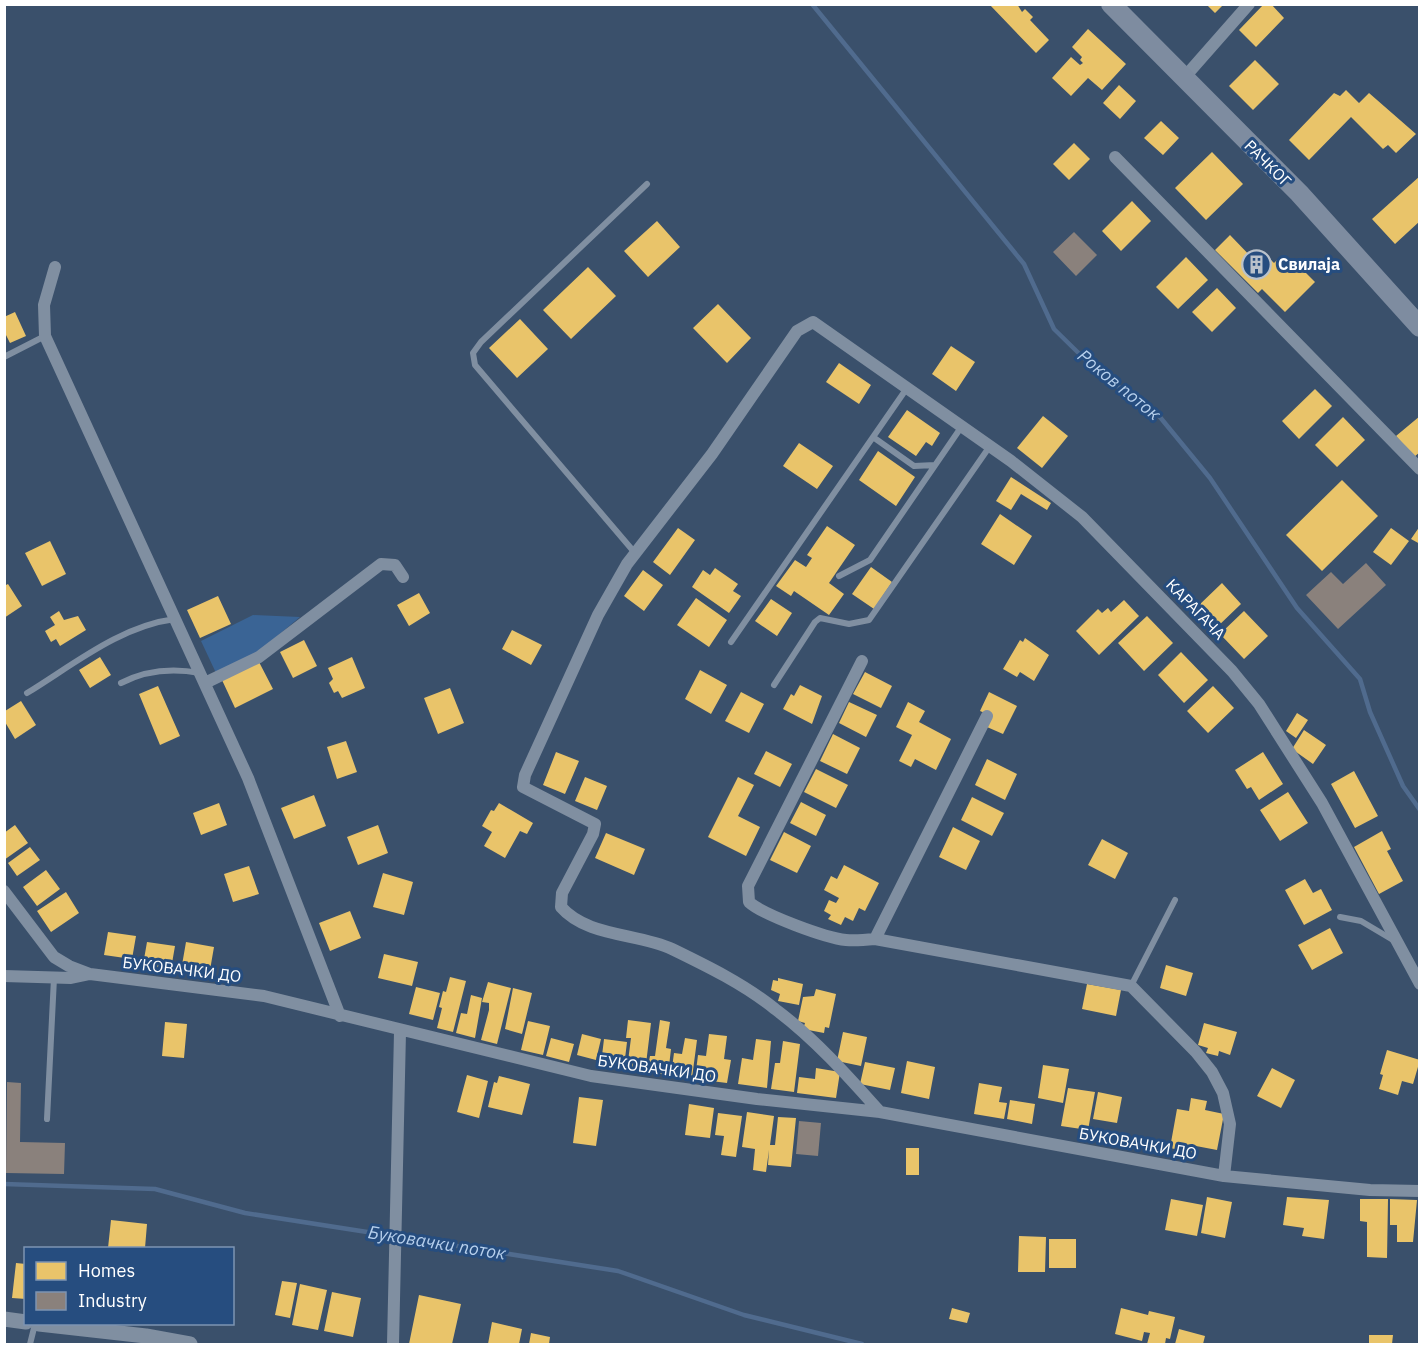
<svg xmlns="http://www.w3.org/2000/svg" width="1424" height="1349" font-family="'IBM Plex Sans',sans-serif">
	<rect width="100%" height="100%" fill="#3a506b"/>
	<path fill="#3a6495" d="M253,615L300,617L257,653L216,673L201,641Z"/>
	<path fill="#e9c46a" d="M989,4H1017L1022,12L1025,9L1033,17L1030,20L1049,40L1036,53Z
		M1206,4H1224L1215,13Z
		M1264,4H1271L1284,18L1256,47L1239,30Z
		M1088,29L1126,64L1102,90L1088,78L1071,96L1052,78L1071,57L1080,65L1083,63L1080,60L1082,57L1072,47Z
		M1255,60L1279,84L1253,110L1229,86Z
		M1119,85L1136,101L1120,119L1103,103Z
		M1346,90L1359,103L1369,93L1416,134L1396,153L1388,145L1383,149L1351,117L1309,160L1289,140L1334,93L1340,96Z
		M1161,121L1179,138L1163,155L1144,138Z
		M1074,143L1090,159L1069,180L1053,164Z
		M1212,152L1243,184L1206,220L1175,188Z
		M1420,176V221L1395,244L1372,219Z
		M1132,201L1151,221L1121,251L1102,231Z
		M657,221L680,247L648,277L624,251Z
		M1230,235L1256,262L1264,253L1274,263L1278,259L1285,266L1292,259L1315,282L1285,312L1262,289L1258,293L1215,250Z
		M1186,257L1208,280L1178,309L1156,287Z
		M588,267L616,296L571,339L543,310Z
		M1217,288L1236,308L1212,332L1192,312Z
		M718,304L751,338L727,363L693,328Z
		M15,312L26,336L10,343L4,331V317Z
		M520,319L548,349L517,378L489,348Z
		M951,346L975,362L956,391L932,374Z
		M839,363L871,385L859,404L826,382Z
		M1315,389L1332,406L1299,439L1282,421Z
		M907,410L940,433L932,446L926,442L916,456L888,437Z
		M1043,416L1068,436L1042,468L1017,448Z
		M1420,416V452L1414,457L1396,436Z
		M1343,417L1365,440L1337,467L1315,445Z
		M799,443L833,466L817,489L783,466Z
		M878,451L915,477L896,506L859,480Z
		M1011,477L1051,503L1047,510L1021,494L1011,510L996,501Z
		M1342,480L1378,516L1322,571L1286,535Z
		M1000,514L1032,536L1014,565L981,544Z
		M827,526L855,545L829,583L844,594L829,615L794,591L791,596L776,586L795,560L806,567L812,558L807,555Z
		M1420,526V544L1411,539Z
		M678,528L695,540L670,575L653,562Z
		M1391,528L1409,541L1391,565L1373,552Z
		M50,541L66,574L42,586L25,553Z
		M871,567L892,582L874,609L852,594Z
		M715,568L738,584L733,591L741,596L729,613L692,587L703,570L710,575Z
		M643,570L663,585L644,611L624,596Z
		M1222,583L1241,604L1215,629L1196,608Z
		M8,584L22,606L4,618V586Z
		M419,593L430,613L409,626L397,605Z
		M218,596L231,624L200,638L187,610Z
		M696,598L727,620L709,647L677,625Z
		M771,599L792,613L777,636L755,621Z
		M1124,600L1139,616L1099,655L1076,631L1098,609L1102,613L1108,608L1111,612Z
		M59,611L64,620L78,616L86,630L60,646L56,639L51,642L45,631L55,625L50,617Z
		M1244,611L1268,636L1244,659L1220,634Z
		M1147,616L1173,643L1144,671L1118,643Z
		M512,630L542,645L531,665L502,649Z
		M1025,638L1049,655L1034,681L1020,672L1017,677L1003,669L1020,640L1023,642Z
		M304,640L317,666L293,678L280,652Z
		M1181,652L1208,680L1184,703L1158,675Z
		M100,657L111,675L90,688L79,670Z
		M352,657L365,688L342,698L338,691L334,693L329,683L333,679L328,668Z
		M259,662L273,689L235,708L222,680Z
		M700,670L727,685L711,714L685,699Z
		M865,672L892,686L881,708L853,694Z
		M800,685L822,696L812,724L783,709L791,694L794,696Z
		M158,686L180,736L160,745L139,694Z
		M1213,686L1234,708L1208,733L1187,711Z
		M450,688L464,723L438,734L424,698Z
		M741,692L764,704L749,733L725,721Z
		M989,692L1017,706L1003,734L987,727L992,716L980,711Z
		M21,701L36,725L15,739L5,722V711Z
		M849,702L877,715L866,737L839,723Z
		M908,702L925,711L919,722L951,739L936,770L915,759L911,767L899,761L912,735L896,727Z
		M1297,713L1308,720L1296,738L1286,731Z
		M1304,730L1326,745L1313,764L1292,749Z
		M833,734L860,748L847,774L820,761Z
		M346,741L357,772L337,779L327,747Z
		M766,751L792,764L780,787L754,774Z
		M556,752L579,761L565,794L543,785Z
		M1263,752L1283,784L1259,800L1251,787L1247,789L1235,770Z
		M987,759L1017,774L1005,800L975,785Z
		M816,769L848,785L836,808L804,792Z
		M1354,771L1378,816L1355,828L1331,784Z
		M585,777L607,786L597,810L575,801Z
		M738,777L754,785L738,816L760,827L746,856L708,837Z
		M1288,792L1308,823L1280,841L1260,810Z
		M314,795L326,826L294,839L281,808Z
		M972,797L1004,813L992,836L961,820Z
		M801,802L826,815L816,836L790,823Z
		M219,803L227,825L201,835L193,813Z
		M499,803L533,823L527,834L520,831L505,858L484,846L492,832L482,826L491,810L494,811Z
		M15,825L28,843L4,860V833Z
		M378,825L388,853L358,865L347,837Z
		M953,827L980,841L966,870L939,857Z
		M1382,831L1391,849L1387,851L1403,881L1379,894L1354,847Z
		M784,832L811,846L797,873L770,860Z
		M606,833L645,849L634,875L595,858Z
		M1102,839L1128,853L1115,879L1088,865Z
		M30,847L40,860L17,876L8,863Z
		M844,865L879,883L865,911L859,908L853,921L845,917L841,925L828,919L831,915L824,911L829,900L836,903L839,898L824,890L831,876L837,879Z
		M249,866L259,894L233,902L224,874Z
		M46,870L60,889L37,906L23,887Z
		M383,873L413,882L404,915L373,907Z
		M1305,879L1313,893L1321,889L1332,910L1304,925L1285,890Z
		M66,892L79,913L51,932L37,911Z
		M350,911L361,938L330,951L319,923Z
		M1330,928L1343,953L1312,970L1298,945Z
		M108,932L136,936L132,959L104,955Z
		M147,942L175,946L171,969L143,965Z
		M186,942L214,947L210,970L182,965Z
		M384,954L418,962L412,986L378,978Z
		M1166,965L1193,973L1186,996L1160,988Z
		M450,977L466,981L453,1032L437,1028L442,1008L439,1007L443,991L446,992Z
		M778,978L803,984L799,1005L778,1001L780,994L771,990L773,980L778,981Z
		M488,982L511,988L497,1044L481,1040L489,1010V1003L482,1002Z
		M1087,984L1121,990L1116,1016L1082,1009Z
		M416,987L440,993L433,1020L409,1014Z
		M513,988L532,993L522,1034L505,1029Z
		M816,989L836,994L829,1028L825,1027L824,1033L803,1029L805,1023L798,1021L803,997L814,996Z
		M471,995L482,998L475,1038L456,1033L461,1013L467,1014Z
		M628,1020L651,1023L645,1072L627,1069L631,1038H626Z
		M660,1020L670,1022L666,1048L671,1049L668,1075L647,1072L650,1056H655Z
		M528,1021L550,1026L543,1055L521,1050Z
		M165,1022L187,1024L184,1058L162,1056Z
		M1204,1023L1237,1032L1230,1055L1219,1051L1218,1056L1206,1053L1208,1048L1198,1045Z
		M843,1032L867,1037L861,1066L837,1061Z
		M582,1034L601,1039L596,1060L577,1055Z
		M709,1034L727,1036L724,1059L731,1060L727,1083L695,1079L698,1055L706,1056Z
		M551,1038L574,1044L569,1062L546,1056Z
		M685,1038L697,1040L692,1078L671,1075L674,1053L682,1054Z
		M604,1039L627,1042L624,1067L601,1064Z
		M756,1039L771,1041L767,1088L738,1084L742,1058L753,1060Z
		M783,1041L800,1044L794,1092L771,1089L775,1063H780Z
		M1387,1050L1420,1060L1413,1084L1402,1081L1398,1095L1379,1089L1383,1075L1380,1074Z
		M907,1061L935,1067L929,1099L901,1093Z
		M865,1062L895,1068L890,1090L860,1084Z
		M1043,1065L1069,1069L1063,1103L1038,1098Z
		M816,1068L840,1072L836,1098L797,1093L799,1077L815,1079Z
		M1272,1068L1295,1080L1281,1108L1257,1096Z
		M467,1075L488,1081L479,1118L457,1112Z
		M499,1076L530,1084L522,1115L488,1107L494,1082L497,1083Z
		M979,1083L1002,1087L999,1102L1007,1103L1004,1119L974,1114Z
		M1068,1088L1095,1092L1088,1130L1061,1126Z
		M1098,1092L1122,1097L1117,1123L1093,1119Z
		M579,1097L603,1100L596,1146L573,1143Z
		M1191,1098L1207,1101L1205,1110L1224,1114L1217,1150L1196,1146L1195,1153L1170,1148L1177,1109L1189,1111Z
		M1010,1100L1035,1104L1032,1124L1007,1119Z
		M689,1104L714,1108L710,1138L685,1135Z
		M747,1112L774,1116L770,1145H775L778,1117L796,1118L791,1167L768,1165L769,1150L766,1172L753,1170L755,1149L742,1147Z
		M718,1113L742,1116L736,1157L721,1155L724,1136L715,1135Z
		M906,1148H919V1175H906Z
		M1207,1197L1232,1202L1225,1238L1201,1233Z
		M1287,1197L1329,1200L1324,1239L1302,1236L1304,1228L1283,1225Z
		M1171,1199L1203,1205L1197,1236L1165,1230Z
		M1360,1199H1388L1387,1258L1367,1257V1222L1360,1221Z
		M1390,1199L1417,1200L1413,1242H1397V1225H1390Z
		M111,1220L147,1224L145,1248H108Z
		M1019,1236L1046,1237L1045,1272H1018Z
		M1049,1239H1076V1268H1049Z
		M16,1263L26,1264V1299L12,1298Z
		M282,1281L297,1283L290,1318L275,1315Z
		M300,1284L327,1290L318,1330L292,1325Z
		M332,1292L361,1298L353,1337L324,1331Z
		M419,1295L461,1304L452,1344H409Z
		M952,1308L970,1313L967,1323L949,1319Z
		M1121,1308L1148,1315L1149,1311L1175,1317L1170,1339L1166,1338L1165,1344H1147L1150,1333L1144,1332L1142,1341L1115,1334Z
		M492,1322L522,1329L519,1344H488Z
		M1179,1329L1205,1336L1203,1344H1175Z
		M531,1333L550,1337L549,1344H529Z
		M1369,1335H1393L1392,1344H1369Z"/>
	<path fill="#8a817c" d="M1074,232L1097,255L1076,276L1053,252Z
		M1366,563L1386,585L1338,629L1306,595L1331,572L1343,584Z
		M7,1082L21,1083L20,1142L65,1143L64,1174L6,1173Z
		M799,1121L821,1123L818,1156L796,1154Z"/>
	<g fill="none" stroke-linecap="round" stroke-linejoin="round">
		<path stroke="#506b8e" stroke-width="4.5" d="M812,4L1024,264L1054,329L1102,376L1155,411L1210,478L1297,608L1360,679L1370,712L1403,786L1420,810
			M4,1184L155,1189L245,1213L618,1271L744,1315L862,1344"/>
		<path stroke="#808fa1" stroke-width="6" d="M4,357L45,336
			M873,437L914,466L935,465
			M635,553L475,365L473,353L481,342L647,184
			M839,576L870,560L962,426
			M731,642L907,388
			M121,683C146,670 173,668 200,673
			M774,685L815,622L820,618L849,624L869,620L990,446
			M27,693C73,665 120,626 175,619
			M1340,917L1361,921L1393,940
			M1131,986L1175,900
			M47,1119L54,978
			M30,1344L35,1324"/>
		<path stroke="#808fa1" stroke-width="12" d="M1183,79L1249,4
			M1115,157L1420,469
			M55,267L44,305L45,336L248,778L340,1016
			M862,661L748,886L749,902C763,915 826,938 846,940C855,941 865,940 875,939L1131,986L1196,1052L1212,1072L1223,1093L1230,1124L1224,1176
			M205,683L259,657L381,564L395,565L403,577
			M4,891L54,957L69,966L90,974L264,996L591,1076L757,1099L880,1112L1224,1176L1370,1190L1420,1191
			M875,939L987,716
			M4,976L71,978L90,974
			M880,1112C848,1076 814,1038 775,1009C744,984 707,966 672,949C638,933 587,937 561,907L562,893L593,834L595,824L523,787L525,775L598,615L627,564L712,454L797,331L813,322L1011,461L1082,517L1232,671L1259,704L1322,803L1420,984
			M393,1344L400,1032"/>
		<path stroke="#808fa1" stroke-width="15" d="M4,1319L26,1322
			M39,1324L146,1336L190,1344"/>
		<path stroke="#7e8ca0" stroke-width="20" d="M1111,4L1299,193L1420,327"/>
	</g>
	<defs>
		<symbol id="building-ring" viewBox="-11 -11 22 22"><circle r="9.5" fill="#264d7f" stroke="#bac2cb" stroke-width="1.5"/><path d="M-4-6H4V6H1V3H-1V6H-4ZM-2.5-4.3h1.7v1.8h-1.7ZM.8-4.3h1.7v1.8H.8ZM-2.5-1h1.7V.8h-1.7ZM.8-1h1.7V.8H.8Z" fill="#bac2cb"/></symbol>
	</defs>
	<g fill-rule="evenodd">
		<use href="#building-ring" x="1240" y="248" width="33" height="33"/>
	</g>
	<g text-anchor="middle" stroke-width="6" stroke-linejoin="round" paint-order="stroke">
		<g font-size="16" fill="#fff" stroke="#264d7f">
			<text transform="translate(1268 163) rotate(45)" y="6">РАЧКОГ</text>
			<text transform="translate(1196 609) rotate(46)" y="6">КАРАГАЧА</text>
			<text transform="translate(182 969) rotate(7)" y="6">БУКОВАЧКИ ДО</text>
			<text transform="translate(657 1068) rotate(8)" y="6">БУКОВАЧКИ ДО</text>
			<text transform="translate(1138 1143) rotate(10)" y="6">БУКОВАЧКИ ДО</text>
		</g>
		<g font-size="16" font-weight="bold" fill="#fff" stroke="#264d7f" text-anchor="start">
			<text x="1278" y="270">Свилаја</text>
		</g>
		<g font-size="18" font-style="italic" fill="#b7d0ed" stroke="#264d7f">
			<text transform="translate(1119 385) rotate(39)" y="6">Роков поток</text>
			<text transform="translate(437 1243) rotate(9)" y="6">Буковачки поток</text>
		</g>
	</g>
	<rect width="1424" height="1349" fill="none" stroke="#ffffff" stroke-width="12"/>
	<rect x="24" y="1247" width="210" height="78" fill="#264d7f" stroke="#7d94b2" stroke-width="1.5"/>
	<rect x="36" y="1262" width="30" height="18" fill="#e9c46a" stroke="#7d94b2" stroke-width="1.5"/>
	<text x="78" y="1277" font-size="18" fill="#ffffff">Homes</text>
	<rect x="36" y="1292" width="30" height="18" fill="#8a817c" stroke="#7d94b2" stroke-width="1.5"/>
	<text x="78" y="1307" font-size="18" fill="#ffffff">Industry</text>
</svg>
